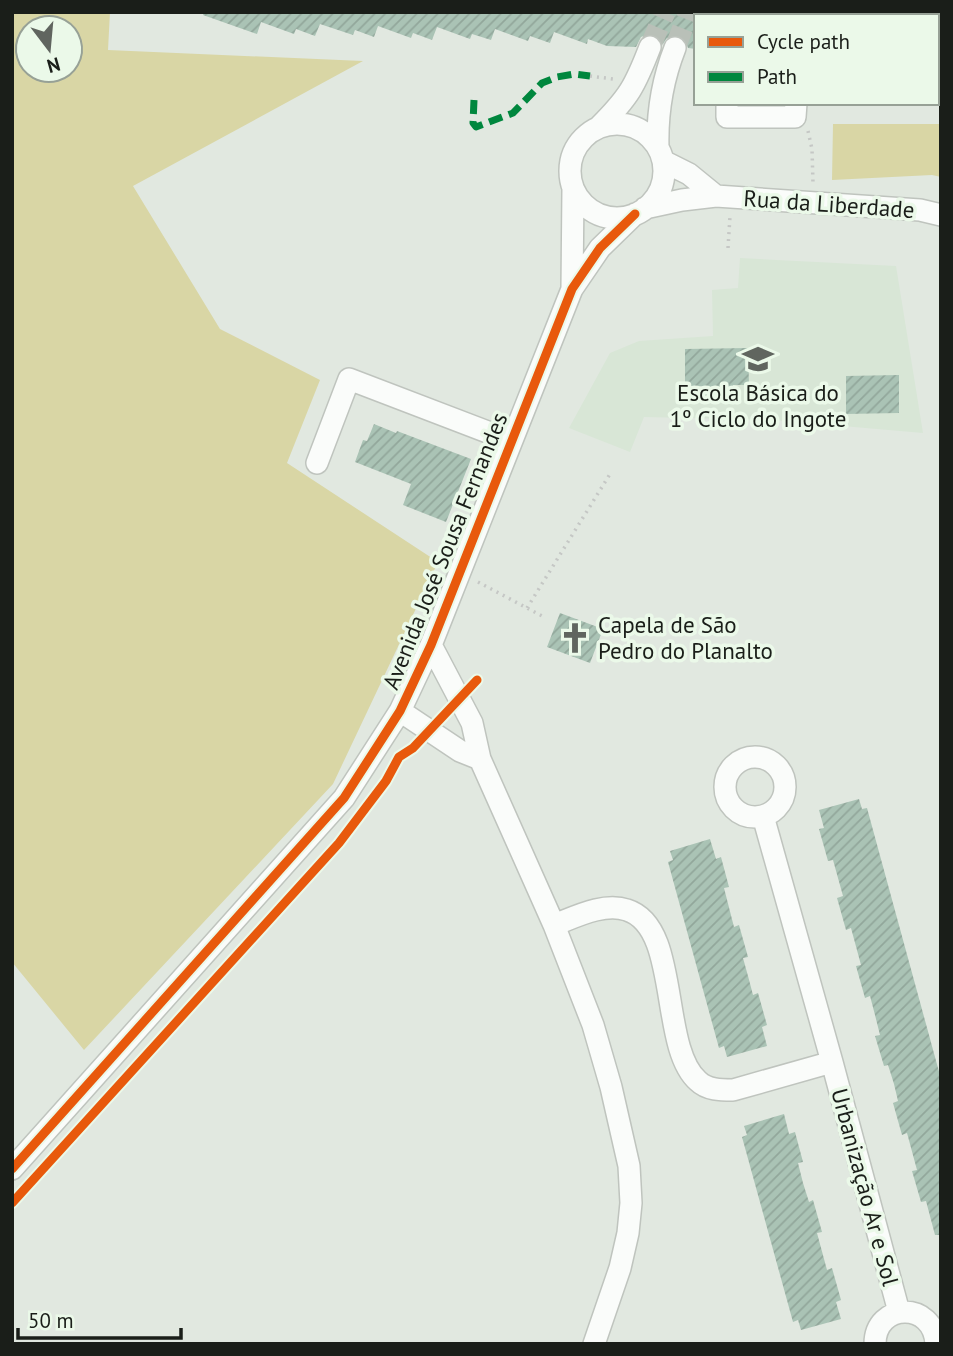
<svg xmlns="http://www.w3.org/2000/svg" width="953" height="1356" font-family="'PT Sans',sans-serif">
	<defs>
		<pattern id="building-hatch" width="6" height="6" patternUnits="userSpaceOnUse" patternTransform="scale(1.75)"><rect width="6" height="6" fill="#aac3b5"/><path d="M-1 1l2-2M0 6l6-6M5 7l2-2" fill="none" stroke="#92a79b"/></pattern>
	</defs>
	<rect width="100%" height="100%" fill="#e1e8e0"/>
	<path fill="#d8e6d6" d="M740,258L896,266L923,433L773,420L644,417L630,452L569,428L610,353L639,341L713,336L712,290L738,288Z"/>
	<path fill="#d9d6a5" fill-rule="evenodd" d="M12,12H110L108,50L363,61L133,186L220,329L320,380L287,463L438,562L333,784L84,1050L12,962ZM28,28H70V70H28Z
		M833,124H941V177L932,175L832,180Z"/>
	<path fill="url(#building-hatch)" d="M204,12H696V49L688,48L685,40L679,36L667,38L663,44L655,35L649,34L641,37L636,47L607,46L588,39L587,44L554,32L550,43L530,36L528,41L495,29L491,40L472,34L470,39L437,27L432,40L413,33L411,38L378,26L374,37L355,30L353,35L320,24L315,36L296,29L294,34L261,22L257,34L203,15Z
		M748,348L749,385H733V401L702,402L701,386L685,387V349Z
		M899,375V413L846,414V376Z
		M374,424L396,433L397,431L471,459L446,522L403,505L411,484L355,462L363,440L367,441Z
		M560,613L603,629L590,663L547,647Z
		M859,799L862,809L867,808L941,1079V1235H935L926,1201L921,1202L912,1171L917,1170L907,1133L902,1135L893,1103L898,1101L894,1084L888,1065L884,1066L875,1036L880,1035L875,1015L870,996L865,998L856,966L861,965L851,928L846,930L837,898L843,896L833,860L828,861L819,829L824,828L819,810Z
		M710,839L716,859L721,857L729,887L724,888L734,927L739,925L748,957L743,958L748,976L753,995L758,993L767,1025L762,1027L767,1046L727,1057L724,1046L719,1048L668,862L673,860L670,851Z
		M784,1114L789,1134L795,1132L803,1162L798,1163L803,1183L809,1202L813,1200L822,1232L817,1233L827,1270L832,1268L841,1300L836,1302L841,1319L801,1330L798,1320L793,1322L742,1137L747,1135L744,1126Z"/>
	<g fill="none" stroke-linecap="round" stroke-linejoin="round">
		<path stroke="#b9c0b8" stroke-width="21" stroke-dasharray="21 10" stroke-linecap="butt" d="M650,47L665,12
			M675,48L689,12"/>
		<defs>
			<path id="minor" d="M937,84H941
				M727,103V117H795L796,103
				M570 171a47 47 0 1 1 94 0a47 47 0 1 1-94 0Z
				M599,127C629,97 635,86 650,47
				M658,148C657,114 662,81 675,48
				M663,161L689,174L716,196
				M645,208L682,200L716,196L920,210L941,215
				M572,289L573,188
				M317,463L349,379L511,441
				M431,645L472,723L480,759L554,925L593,1025L611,1087L629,1166L631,1203L628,1233L620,1268L594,1344
				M400,711L460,751L480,759
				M725 787a30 30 0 1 1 60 0a30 30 0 1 1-60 0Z
				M763,816L832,1062L899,1312
				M554,925C575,917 604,902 627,910C681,927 659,1047 698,1081C707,1090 721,1090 733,1090L832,1062
				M12,1169L344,798L400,711L431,645L572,289L600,248L635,214
				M875,1344C875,1302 934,1301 936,1344"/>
		</defs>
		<use href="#minor" stroke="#bfc4be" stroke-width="24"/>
		<path stroke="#c5c7c5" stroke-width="3.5" stroke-dasharray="2 5" stroke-linecap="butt" d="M784,12L790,15L791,12
			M590,76L613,79
			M808,131L812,149L813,183
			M728,248L730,216
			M478,582L544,617
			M527,608L610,474"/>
		<use href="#minor" stroke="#fafcfa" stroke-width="21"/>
		<path stroke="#00873e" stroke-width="7" stroke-dasharray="14 7" stroke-linecap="butt" d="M474,100L473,123L476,127L513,113L542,83L557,77L574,74L590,76"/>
		<defs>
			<path id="cycleway" d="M12,1169L344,798L400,711L431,645L572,289L600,248L635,214
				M12,1203L339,843L386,781L399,757L413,748L477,680"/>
		</defs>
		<use href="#cycleway" stroke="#ebf9e9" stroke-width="13"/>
		<use href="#cycleway" stroke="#e8590c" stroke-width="9"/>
	</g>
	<defs>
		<symbol id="school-bare" viewBox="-9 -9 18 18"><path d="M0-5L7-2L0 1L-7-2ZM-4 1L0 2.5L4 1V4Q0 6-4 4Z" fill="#60655f" stroke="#ebf9e9" stroke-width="2.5" paint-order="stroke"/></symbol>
		<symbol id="church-bare" viewBox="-9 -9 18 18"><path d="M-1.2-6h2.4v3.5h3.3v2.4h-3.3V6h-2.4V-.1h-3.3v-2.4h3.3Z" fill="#60655f" stroke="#ebf9e9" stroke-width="2.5" paint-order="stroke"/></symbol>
	</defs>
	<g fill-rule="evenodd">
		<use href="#school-bare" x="736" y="337" width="44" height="44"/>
		<use href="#church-bare" x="553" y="616" width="44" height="44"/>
	</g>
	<g text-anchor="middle" stroke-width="7" stroke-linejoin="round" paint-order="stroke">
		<g font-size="23" fill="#1a1e19" stroke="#ebf9e9">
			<text transform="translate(829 204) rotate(4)" y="8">Rua da Liberdade</text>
			<text transform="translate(445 551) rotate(-68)" y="8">Avenida José Sousa Fernandes</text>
			<text transform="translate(865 1187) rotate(75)" y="8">Urbanização Ar e Sol</text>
		</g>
		<g font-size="23" fill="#1a1e19" stroke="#ebf9e9">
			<text x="758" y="401">Escola Básica do<tspan x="758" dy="26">1º Ciclo do Ingote</tspan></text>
			<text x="598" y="633" text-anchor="start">Capela de São<tspan x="598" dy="26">Pedro do Planalto</tspan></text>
		</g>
	</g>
	<rect width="953" height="1356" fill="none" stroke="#1a1e19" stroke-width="28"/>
	<rect x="694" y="14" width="245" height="91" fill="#ebf9e9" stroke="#97a196" stroke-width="2"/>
	<rect x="708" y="37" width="35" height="10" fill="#e8590c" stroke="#97a196" stroke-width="2"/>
	<text x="757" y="49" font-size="21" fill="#1a1e19">Cycle path</text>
	<rect x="708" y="72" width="35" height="10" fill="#00873e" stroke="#97a196" stroke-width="2"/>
	<text x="757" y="84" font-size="21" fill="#1a1e19">Path</text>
	<g transform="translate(49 49) rotate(164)"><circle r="33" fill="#ebf9e9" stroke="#97a196" stroke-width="2"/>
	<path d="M0-5L12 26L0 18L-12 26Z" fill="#60655f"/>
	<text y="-10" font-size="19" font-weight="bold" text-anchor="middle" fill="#1a1e19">N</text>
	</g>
	<path d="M18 1328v10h163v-10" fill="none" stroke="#1a1e19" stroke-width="3.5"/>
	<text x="28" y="1328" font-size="21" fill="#1a1e19" stroke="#ebf9e9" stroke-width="5" paint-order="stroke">50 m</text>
</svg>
